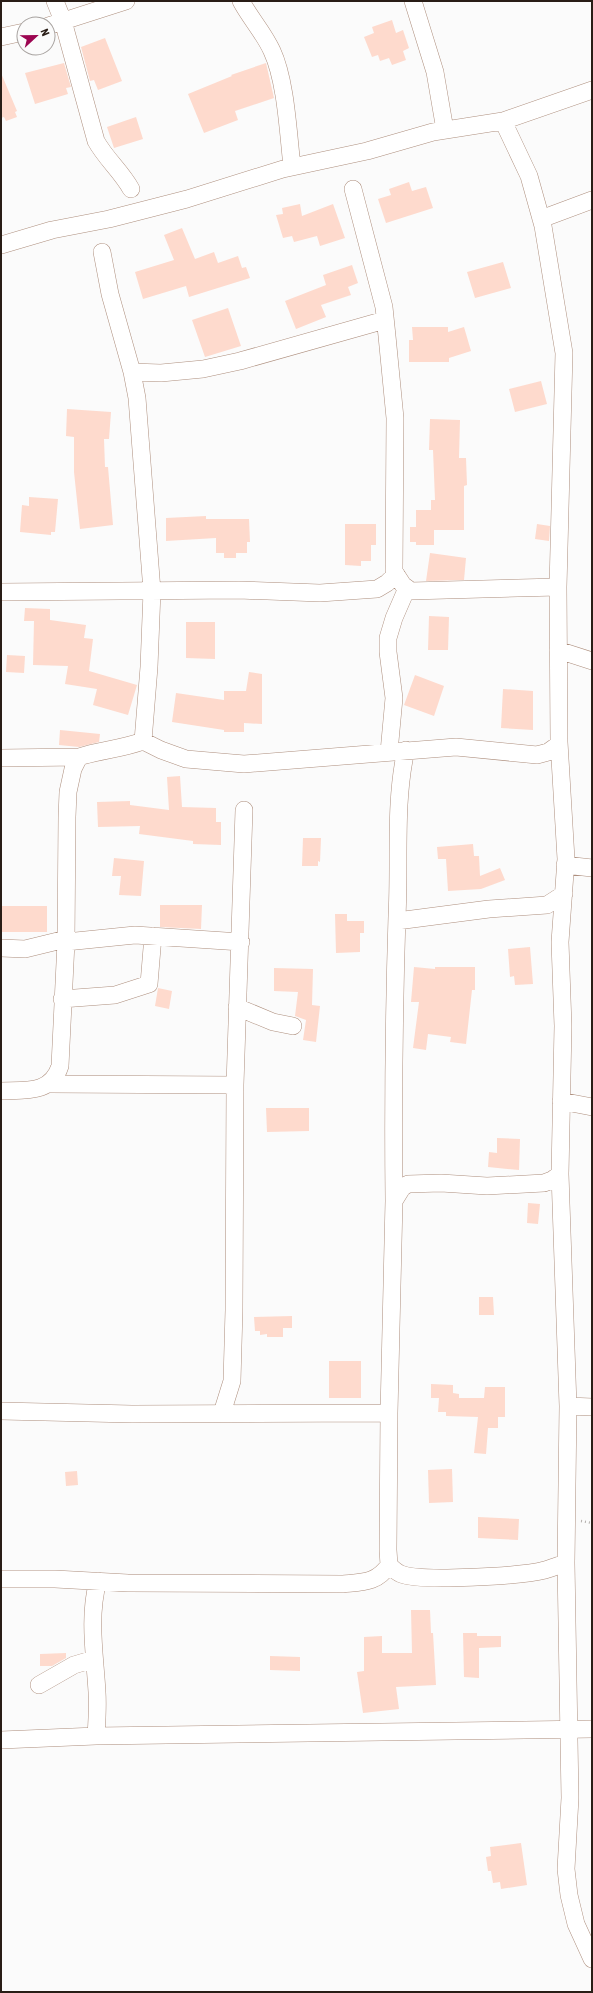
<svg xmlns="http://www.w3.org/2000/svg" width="593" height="1993" font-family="'Asap Condensed',sans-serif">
	<rect width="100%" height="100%" fill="#fbfbfb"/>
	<path fill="#fedacd" d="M392,20L396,33L403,30L409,48L403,51L406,60L392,65L389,58L380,61L378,55L372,57L364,37L374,33L372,27Z
		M105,38L122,81L98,90L94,80L90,81L81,47Z
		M64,63L71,87L66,88L68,94L35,104L25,73Z
		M266,63L274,98L235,111L238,120L204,133L188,94L232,76L231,75Z
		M1,73L17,111L15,112L17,117L6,121L4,117L1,118Z
		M136,117L143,139L114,148L107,127Z
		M409,182L412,191L426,187L433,208L386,223L378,199L391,195L389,189Z
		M300,204L302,216L333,204L345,238L320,246L317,236L294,242L292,236L283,238L276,215L283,214L282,208Z
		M182,228L195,259L214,252L218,263L238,256L242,268L246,267L250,278L189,297L186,286L143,299L135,272L174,260L164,235Z
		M503,262L511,288L475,298L467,272Z
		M352,265L358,283L348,287L351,295L321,305L326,317L296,329L285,301L326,285L323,275Z
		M228,308L241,346L205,357L192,320Z
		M412,327H448V332L464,327L471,351L449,358V362H409V340H413Z
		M541,381L547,404L515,412L509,389Z
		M67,409L111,412L109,439H104L105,467H108L113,525L80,529L74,472V437L66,436Z
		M430,419L460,420L459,458H466L467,485L464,486V530H434V545H416V542H410V527H416V510H431V500H435L433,450H429Z
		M29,497L58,499L55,532H51V535L20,532L22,505L29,506Z
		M206,516V519H249L250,542H247V553H236V558H224V553H216V538L166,541V518Z
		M345,524H376V545H371V561H361V566L345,565Z
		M537,524L550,526L549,541L535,539Z
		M430,553L466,558L464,580L426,581Z
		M25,608L50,609V620L86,625L84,638L93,639L89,671L137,685L128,715L93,705L97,689L65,684L68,666L33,665L34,621H24Z
		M429,616L449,617L448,650H428Z
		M186,622H215V659L186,658Z
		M7,655L25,656L24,673L6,672Z
		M249,672L262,674V724L244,723V732H224V730L172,722L176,693L224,700V691H246Z
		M415,675L444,686L434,716L404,705Z
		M503,689L533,691V730L501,728Z
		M60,730L100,734L99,742L79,747L59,745Z
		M180,776L182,807L216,808V822H221V845L193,844V841L139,834L140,826L98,827L97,802L130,801V805L169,810L167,777Z
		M303,838H321L320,862L318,861V866H302Z
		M473,844L474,856H479L480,876L500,868L505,880L481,889L448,891L446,859H438L437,847Z
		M114,858L144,861L141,896L119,895L121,876H112Z
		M160,905H202L201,929L160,927Z
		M1,906H47V932H1Z
		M335,914H347V921H364V933H360V952L336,953Z
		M530,947L533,984L515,985L514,976L510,977L508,949Z
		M414,967L435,969V967H475V990H472L466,1044L450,1042L451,1037L428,1034L426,1050L413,1048L419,1002H411Z
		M274,968L313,969L312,1005L320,1006L316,1042L303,1040L306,1020L295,1016L298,992L274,991Z
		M158,988L172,991L169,1009L155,1006Z
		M266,1108H309V1131L267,1132Z
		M497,1138L520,1139L519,1170L488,1167L489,1152L497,1153Z
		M528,1203L540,1204L538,1224L527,1223Z
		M479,1297H493L494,1315H479Z
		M292,1316V1328H283V1337H267V1334L260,1335V1331H255L254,1317Z
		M329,1361H361V1398H329Z
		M431,1384L453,1385V1393L459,1394V1398H484L485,1387H505V1417H498V1428H488L486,1454L474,1453L478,1417L446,1416V1412H438L439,1398H431Z
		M452,1469L453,1502L429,1503L428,1470Z
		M77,1471L78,1485L66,1486L65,1472Z
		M478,1517L519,1519L518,1540L478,1538Z
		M411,1610H430L431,1633H433L436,1685L396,1687L399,1709L363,1713L357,1672L364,1671V1637L382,1636V1653H412Z
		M463,1633H477V1636H501V1647L479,1648V1678L464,1677Z
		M66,1653V1658L52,1666H40V1654Z
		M270,1656L300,1657V1671L270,1670Z
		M521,1843L527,1885L501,1889L500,1882L493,1883L491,1871H488L486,1857L491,1856L490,1847Z"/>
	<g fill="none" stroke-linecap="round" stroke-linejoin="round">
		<defs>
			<path id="minor" d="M55,1L63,21L96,141C106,159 121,171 131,189
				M241,1C250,18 264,33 272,51C286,81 288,132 292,166
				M413,1L435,72L445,130
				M48,26L126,1
				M1,37L24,32
				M503,121L529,176L543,226L564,353L558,587L559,742L566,859L560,942L563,1026L560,1174L568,1406L566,1563L570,1798L566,1869L569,1895L576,1924L592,1959
				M353,189L384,307L387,336L395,418L394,571L403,585L411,591L558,587
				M541,219L592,200
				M1,245L52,230L109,219L187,199L283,169L367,151L433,132L503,121L592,90
				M132,372L161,373L203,369L240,361L385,320
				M1,592L239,590L320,593L377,589L387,583L396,574
				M558,650L592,661
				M143,741L161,750L186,759L244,764L456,747L537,755L548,752L559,744
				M389,752L394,698L388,652V638L394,618L407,588
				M1,758L79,757
				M565,865L592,868
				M397,921L489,909L547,905L564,894
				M66,942L135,935L241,942
				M1,948L25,949L66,939
				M62,999L115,995L149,984L153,936
				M237,1007L273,1022L293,1026
				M50,1084L235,1085
				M1,1091C26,1090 51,1094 60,1066L66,942L67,817L68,792L73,769L79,757C100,750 122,749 143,741L149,667L152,591L137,398L132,372L110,294L102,252
				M561,1101L592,1107
				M560,1174L552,1180L544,1183L487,1186L441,1183L408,1184L402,1188L394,1201L389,1413L388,1550L389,1565C393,1569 396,1572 401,1574C420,1582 523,1576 545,1570C552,1568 559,1565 566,1563
				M394,1201C393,1106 394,1011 397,916C400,861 394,804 406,750
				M568,1406L592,1407
				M1,1411L132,1414L389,1413
				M222,1413L232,1381L234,1310L235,1085L244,810
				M1,1579H55L128,1583L343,1584C363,1582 377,1583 389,1565
				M39,1685L74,1665L94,1659
				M96,1736C97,1721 98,1707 97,1692C95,1656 88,1617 98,1581
				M1,1740L96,1736L592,1729"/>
		</defs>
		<use href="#minor" stroke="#ae8f7e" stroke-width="18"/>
		<path stroke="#b3afac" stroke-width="2.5" stroke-dasharray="1 3" stroke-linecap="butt" d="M581,1521L592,1523"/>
		<use href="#minor" stroke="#fff" stroke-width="17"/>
	</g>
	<rect width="593" height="1993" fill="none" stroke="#291d16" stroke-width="4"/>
	<g transform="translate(36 36) rotate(68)"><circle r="19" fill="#fbfbfb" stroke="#a7a29f"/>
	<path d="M0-3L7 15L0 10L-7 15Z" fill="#9c0551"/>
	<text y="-6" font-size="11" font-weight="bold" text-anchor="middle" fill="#291d16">N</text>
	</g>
</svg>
